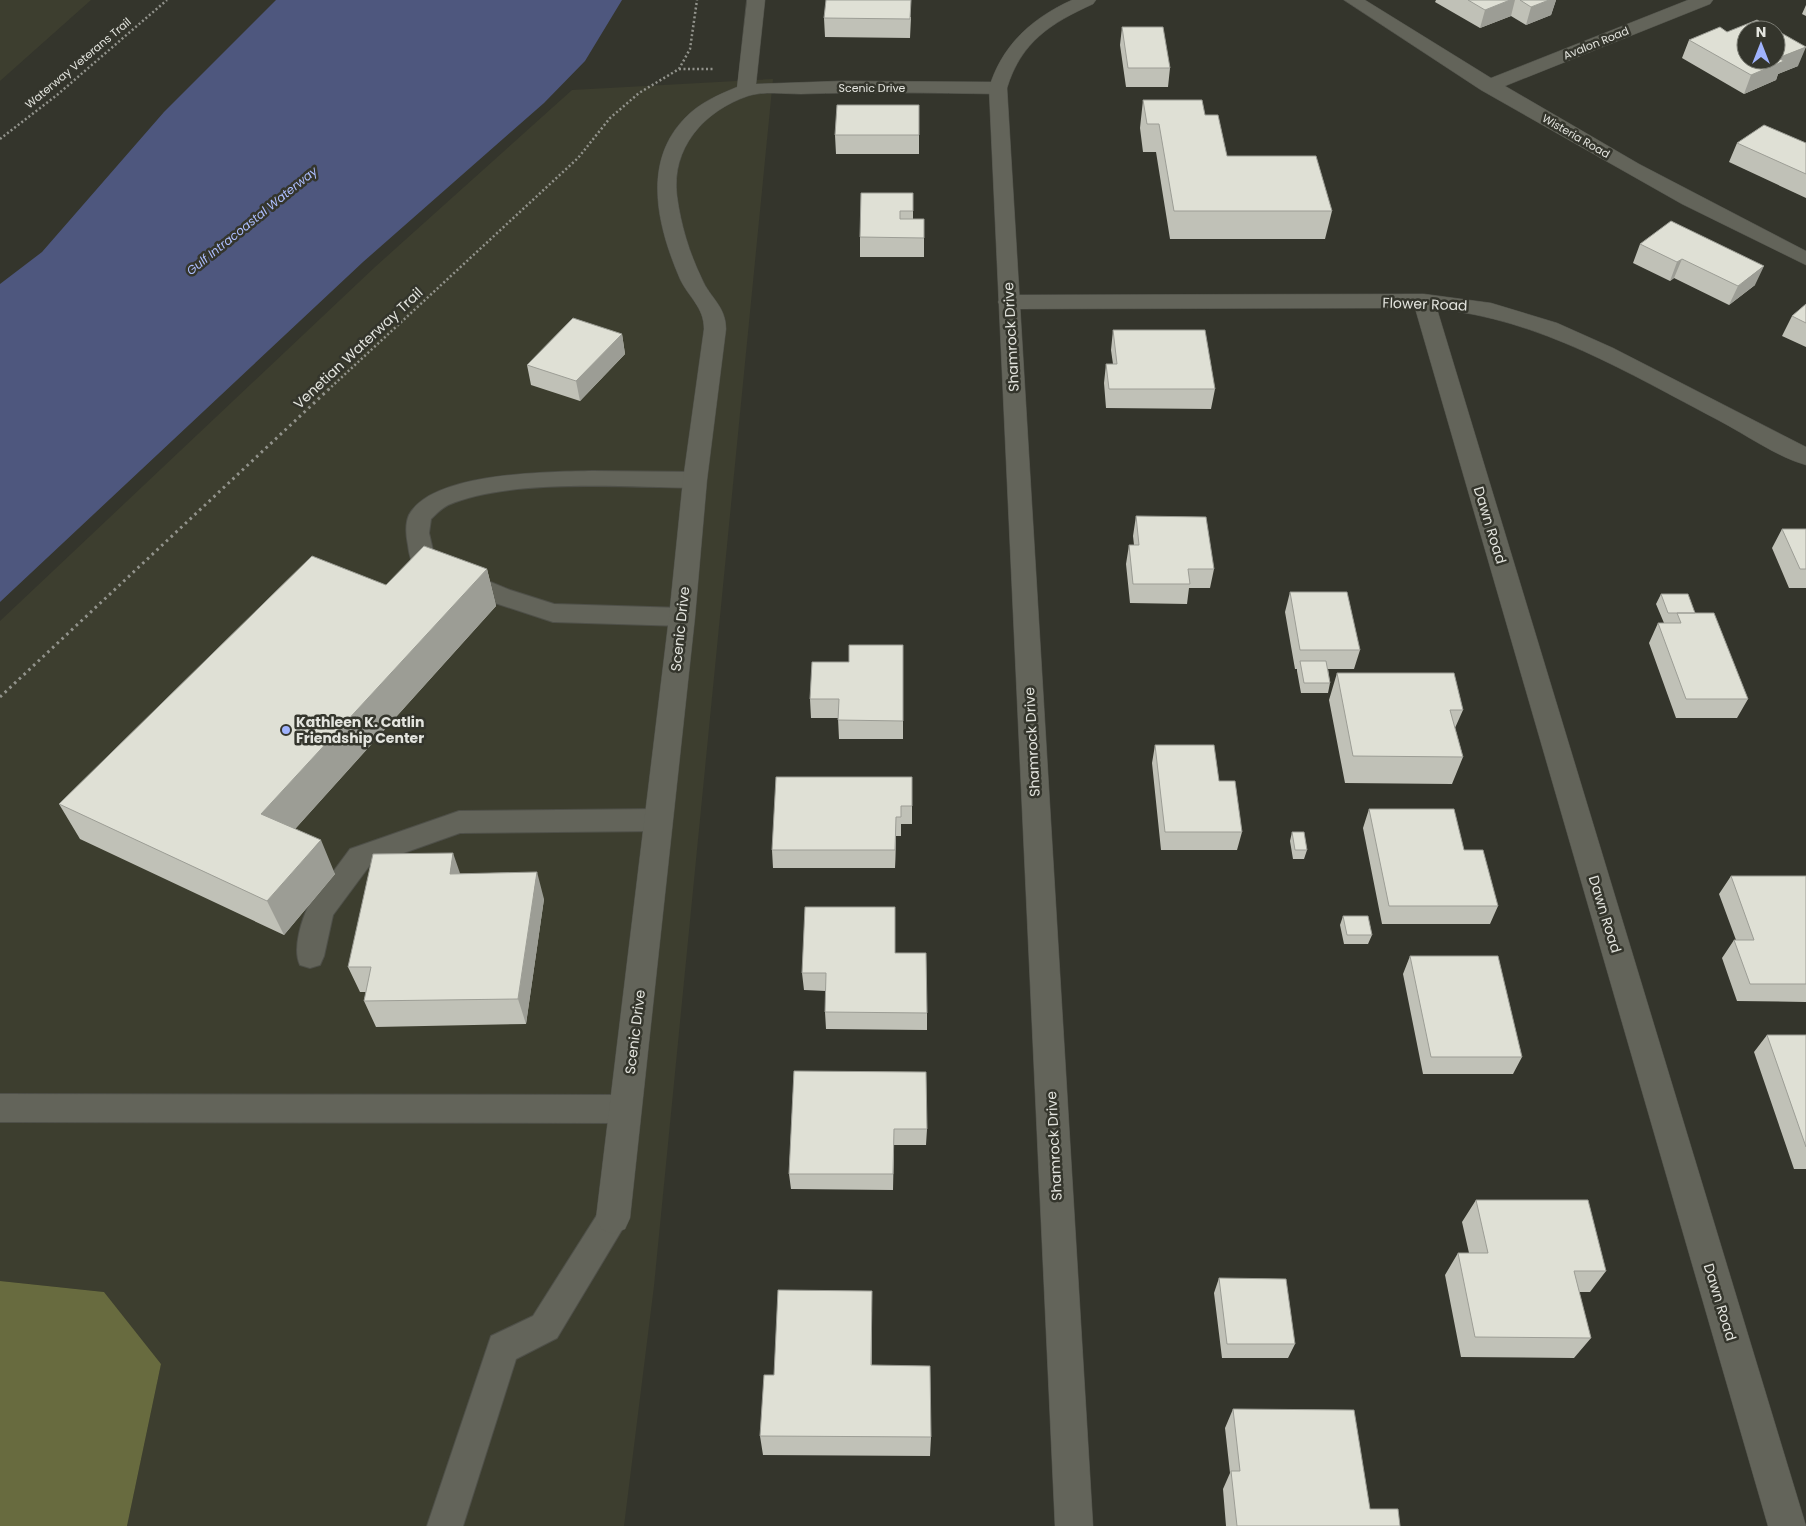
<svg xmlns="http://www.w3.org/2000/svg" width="1806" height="1526" font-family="Poppins,sans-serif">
	<rect width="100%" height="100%" fill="#34352c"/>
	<path fill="#3d3e2f" d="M0,0H91L0,81Z
		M773,79L654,1286L624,1526H127L161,1364L104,1292L0,1281V621L375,267L572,90Z"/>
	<path fill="#686b3f" d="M0,1281L104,1292L161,1364L127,1526H0Z"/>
	<path fill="#4e577e" d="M276,0H622L585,61L544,103L363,262L0,602V284L42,252L164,112Z"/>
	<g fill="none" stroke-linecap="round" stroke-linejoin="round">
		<defs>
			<path id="service" d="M592,471L695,472L703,475L706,480L703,485L695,488C625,487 512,478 448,505C442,508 436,514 431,519L429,533L435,559L510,590L554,604L682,608L691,611L694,617L691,623L682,626L553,622L492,602L416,570C411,562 409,554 408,545C406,535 405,524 409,515C432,472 549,472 592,471Z
				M659,809L669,812L672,820L669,828L659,831L460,833L370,865L333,915L324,956L320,965L310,968L300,965C292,949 302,918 310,903L350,849L459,811Z
				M0,1094L626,1095L637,1099L641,1109L637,1119L626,1123L0,1122Z
				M613,1203L624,1207L629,1218L557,1338L516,1359L463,1526H427L491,1336L533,1316L602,1207Z"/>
			<path id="minor" d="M747,0H765L756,84L841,81L998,82L1005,84L1007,88L1005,92L998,94C932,93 866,92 801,94C785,94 763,91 748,96C704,111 671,148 677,196C681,225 689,252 702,279C710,298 726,306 726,329L707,480L695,617L630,1218L625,1229L613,1234L601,1229L596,1218L669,617L683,480L704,329C704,307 689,298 680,279C658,228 641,163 685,118C699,103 718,95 737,87Z
				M1344,0H1365L1491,78L1688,0H1713L1710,4L1505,86L1639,164L1806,251V265L1682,204L1569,140L1481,90Z
				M1424,294L1491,303L1557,323L1613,348L1806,447V465C1777,457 1745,434 1718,420C1628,373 1540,319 1437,309L1806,1526H1768L1415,308L1009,309L1001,307L998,302L1001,297L1009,295Z"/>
			<path id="tertiary" d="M1072,0H1096L1093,4C1051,23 1021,42 1007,88L1093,1526H1055L989,88C1002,45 1032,18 1072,0Z"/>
		</defs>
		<use href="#service" stroke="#4f5049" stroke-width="2"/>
		<use href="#minor" stroke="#4f5049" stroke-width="1"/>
		<use href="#tertiary" stroke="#4f5049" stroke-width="1"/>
		<path stroke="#92938c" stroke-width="2.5" stroke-dasharray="2 2.5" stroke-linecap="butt" d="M679,69H714
			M0,139L57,95L167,0
			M328,390L578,158L610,118L639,93L679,69L690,49L697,0"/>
		<path stroke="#92938c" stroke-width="3" stroke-dasharray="2.5 4" stroke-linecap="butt" d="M0,697L329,389"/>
		<use href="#service" fill="#63645a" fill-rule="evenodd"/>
		<use href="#minor" fill="#63645a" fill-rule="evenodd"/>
		<use href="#tertiary" fill="#63645a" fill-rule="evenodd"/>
	</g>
	<path fill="#c0c1b7" d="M1436,0H1556L1551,15L1526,25L1511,16L1480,28L1435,2Z
		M1806,5V16L1802,14Z
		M911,17L910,38L825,37L824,18Z
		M1122,27L1170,68L1168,87H1126L1120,45Z
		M1727,32L1798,66L1778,74L1776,80L1744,94L1682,58L1689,40Z
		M1143,100L1205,115L1227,156L1332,211L1325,239H1170L1156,152H1143L1140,128Z
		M919,105V154H836L835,135Z
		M1737,143H1806V198L1729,162Z
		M913,193V219H924V257H860V237Z
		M1640,244L1755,285L1729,305L1674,278L1670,281L1633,263Z
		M1806,304V347L1782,336L1792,316Z
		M1113,330L1215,389L1211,409L1106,408L1104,383L1106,364H1113L1111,350Z
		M622,334L625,354L580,401L531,385L527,365Z
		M1136,516L1214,569L1210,588H1189L1187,604L1130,603L1126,564L1129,545H1134L1133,536Z
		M1782,529H1806V588H1789L1772,548Z
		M487,569L496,606L295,829L335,874L284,935L80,839L59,804L386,585Z
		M1290,592L1360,650L1354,669H1328L1330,683L1328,693H1301L1297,671V669H1295L1285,612Z
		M1661,594L1695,613L1748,699L1737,718H1676L1649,643L1658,623H1672H1664L1656,604Z
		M903,645V739H839L838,718H811L810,699Z
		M1337,673L1463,710L1455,728L1463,757L1452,784L1345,783L1329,700Z
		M1155,745L1219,781L1242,832L1237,850H1161L1152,763Z
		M912,777V824H901V836H896L895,868H773L772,850Z
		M1369,809L1464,850L1498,906L1490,924H1382L1363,828Z
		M1292,832L1307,850L1304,859H1293L1290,841Z
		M460,874L544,899L526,1024L376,1027L364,1001L366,992H360L348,967Z
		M1731,876H1806V1002L1737,1001L1722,958L1734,940H1736L1719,894Z
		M1343,916L1372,935L1368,944H1344L1340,925Z
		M895,953L927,1013V1030L826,1029L825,1012L826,991L804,990L802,973Z
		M1410,956L1522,1057L1513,1074H1423L1403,974Z
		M1767,1035H1806V1169H1794L1754,1052Z
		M794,1071L927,1129L926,1145H894L893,1190L791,1189L789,1174Z
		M1476,1200L1606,1271L1590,1292H1579L1591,1338L1574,1358L1461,1357L1445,1275L1458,1253H1469L1462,1222Z
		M1219,1278L1295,1344L1288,1358H1222L1214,1293Z
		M872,1312V1365L931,1437L930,1456L763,1455L760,1436L774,1375Z
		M1233,1409L1370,1509L1400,1526H1226L1223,1489L1230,1473L1225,1428Z"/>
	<path fill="#9c9d95" d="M1510,0H1515L1511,16L1480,28L1485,10Z
		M1549,0H1556L1551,15L1526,25L1531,7Z
		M1806,47L1798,66L1778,74L1776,80L1744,94L1751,75L1778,58Z
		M1682,259L1674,278L1670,281L1677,262Z
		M1764,266L1755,285L1729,305L1738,286Z
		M622,334L625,354L580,401L576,381Z
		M487,569L496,606L278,848L261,814Z
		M896,817V836L895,868V850Z
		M321,840L335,874L284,935L267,901Z
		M453,853L462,879L450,874Z
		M537,872L544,899L526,1024L518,999Z
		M872,1291V1385L871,1365Z"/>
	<path fill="#dfe0d5" stroke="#9c9d95" d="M826,0H911L910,19L824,18Z
		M1468,0H1510L1485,10Z
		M1520,0H1549L1531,7Z
		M1757,20L1775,30H1746V60H1776V30L1806,47L1778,58L1784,61L1751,75L1689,40L1720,27L1727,32Z
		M1122,27H1163L1170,68H1128Z
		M1143,100H1202L1205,115H1218L1227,156H1316L1332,211H1174L1159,124H1147Z
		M837,105H919V135H835Z
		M1764,125L1806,143V174L1737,143Z
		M861,193H913V211H900V219H924V238L860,237Z
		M1671,221L1764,266L1738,286L1682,259L1677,262L1640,244Z
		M1806,304V323L1792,316Z
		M573,318L622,334L576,381L527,365Z
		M1113,330H1205L1215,389H1109L1106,364H1117Z
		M1136,516L1206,517L1214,569H1188L1190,584H1133L1129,545H1139Z
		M1782,529H1806V569H1800Z
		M424,546L487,569L261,814L321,840L267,901L59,804L312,556L386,585Z
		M1290,592H1347L1360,650H1300Z
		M1661,594H1688L1695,613H1668Z
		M1677,613H1714L1748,699H1686L1658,623H1681Z
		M849,645H903V721L838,720L839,699H810L812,662H849Z
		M1300,661H1326L1330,683H1304Z
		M1337,673H1454L1463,710H1450L1463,757L1353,756Z
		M1155,745H1214L1219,781H1235L1242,832H1165Z
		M776,777H912V806H901V817H896L895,850H772Z
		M1369,809H1454L1464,850H1483L1498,906H1389Z
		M1292,832H1304L1307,850H1295Z
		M453,853L450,874L537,872L518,999L364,1001L371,967H348L373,854Z
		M1731,876H1806V984H1750L1734,940H1754Z
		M805,907H895V953H926L927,1013L825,1012L826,973H802Z
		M1343,916H1368L1372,935H1347Z
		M1410,956H1498L1522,1057H1431Z
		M1767,1035H1806V1147Z
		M794,1071L926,1072L927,1129H894L893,1174H789Z
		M1476,1200H1588L1606,1271H1574L1591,1338L1475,1337L1458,1253H1488Z
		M1219,1278L1286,1279L1295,1344H1227Z
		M778,1290L872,1291L871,1365L930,1366L931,1437L760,1436L764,1375H774Z
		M1233,1409L1354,1410L1370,1509H1398L1400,1526H1237L1231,1471H1240Z"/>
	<circle fill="#a0b3fd" stroke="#34352c" stroke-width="2" cx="286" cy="730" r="5"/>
	<g text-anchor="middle" stroke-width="5" stroke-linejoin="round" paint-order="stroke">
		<g font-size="11" fill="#e3e4de" stroke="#34352c">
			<text transform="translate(1596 43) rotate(-22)" y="4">Avalon Road</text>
			<text transform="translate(78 63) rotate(-40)" y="4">Waterway Veterans Trail</text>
			<text x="872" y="92">Scenic Drive</text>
			<text transform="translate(1576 136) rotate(30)" y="4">Wisteria Road</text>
		</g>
		<g font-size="12" font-style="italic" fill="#adbefe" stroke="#34352c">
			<text transform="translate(252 221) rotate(-39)" y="4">Gulf Intracoastal Waterway</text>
		</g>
		<g font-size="14" fill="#e3e4de" stroke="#34352c">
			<text transform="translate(1425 304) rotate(2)" y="5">Flower Road</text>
			<text transform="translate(1011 337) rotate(-93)" y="5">Shamrock Drive</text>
			<text transform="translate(358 348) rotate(-43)" y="5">Venetian Waterway Trail</text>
			<text transform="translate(1490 525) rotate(73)" y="5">Dawn Road</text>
			<text transform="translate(680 629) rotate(-84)" y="5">Scenic Drive</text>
			<text transform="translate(1032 742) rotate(-93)" y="5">Shamrock Drive</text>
			<text transform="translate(1605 914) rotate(73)" y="5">Dawn Road</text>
			<text transform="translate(635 1032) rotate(-83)" y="5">Scenic Drive</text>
			<text transform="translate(1054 1146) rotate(-93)" y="5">Shamrock Drive</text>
			<text transform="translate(1720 1302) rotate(73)" y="5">Dawn Road</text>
		</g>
		<g font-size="14" font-weight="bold" fill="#e3e4de" stroke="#34352c" text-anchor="start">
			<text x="296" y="727">Kathleen K. Catlin<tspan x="296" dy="16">Friendship Center</tspan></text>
		</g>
	</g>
	<g transform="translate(1761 45)"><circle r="24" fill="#34352c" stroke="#7a7b73"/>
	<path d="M0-4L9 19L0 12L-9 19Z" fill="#a0b3fd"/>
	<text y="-8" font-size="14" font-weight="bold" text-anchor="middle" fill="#e3e4de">N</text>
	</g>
</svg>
